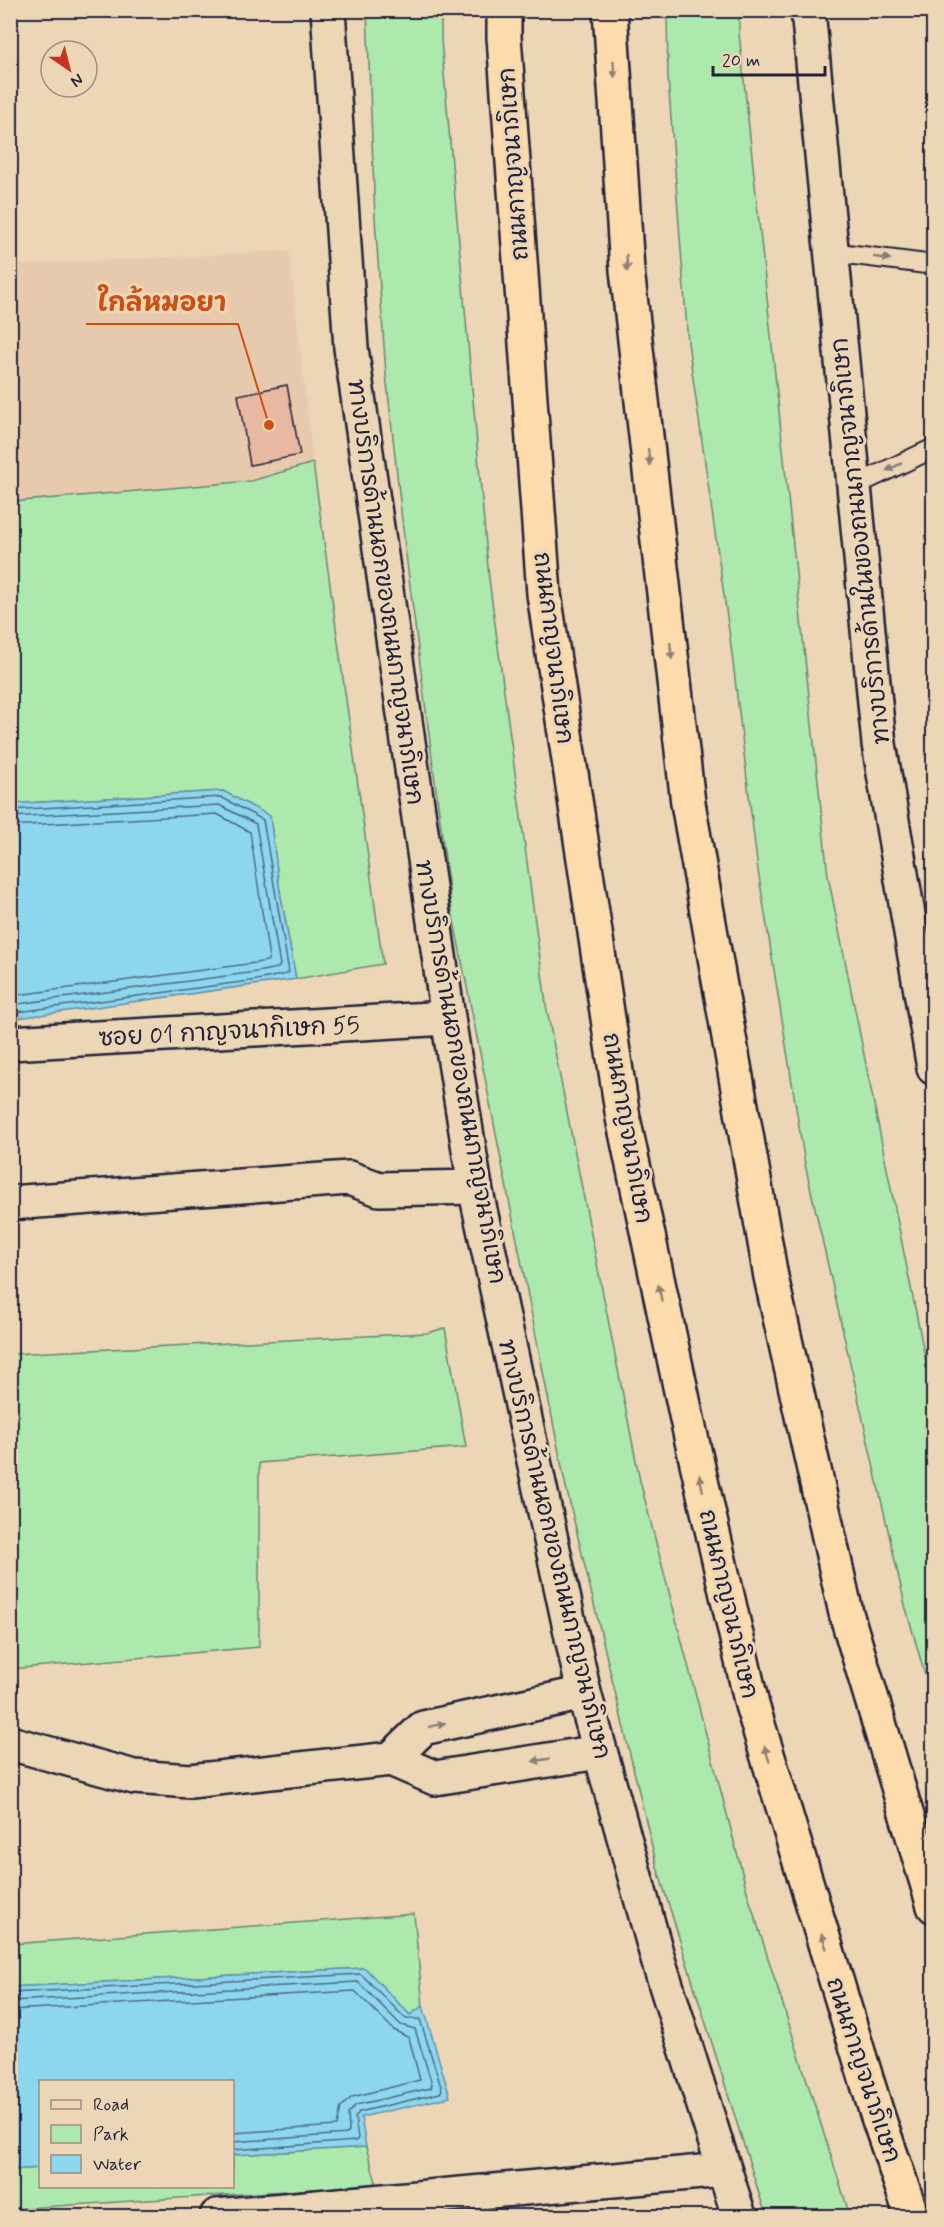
<svg xmlns="http://www.w3.org/2000/svg" width="944" height="2227" font-family="Mynerve,'Playpen Sans Thai',sans-serif">
	<rect width="100%" height="100%" fill="#ecd6b5"/>
	<filter id="ink" filterUnits="userSpaceOnUse"><feTurbulence type="fractalNoise" baseFrequency=".0167" numOctaves="2"/><feDisplacementMap in="SourceGraphic" scale="12" xChannelSelector="R" yChannelSelector="G"/><feConvolveMatrix kernelMatrix="1 2 1 2 8 2 1 2 1" color-interpolation-filters="sRGB"/></filter>
	<g filter="url(#ink)">
		<path fill="#e7caae" d="M289,251L313,463L251,481L11,502L10,265Z"/>
		<path fill="#ade8ad" stroke="#688574" stroke-width="1.5" d="M367,11H441V40L489,579L547,1011L640,1481L748,1895L850,2216H766L657,1867L565,1483L451,906L405,547L386,374L375,218Z
			M667,11H739V33L828,876L933,1397V1703L905,1605L805,1164L758,870L730,638L688,343L668,78Z
			M313,463L383,964L296,979L279,886L270,817L223,791L11,804V502L251,481Z
			M445,1328L466,1447L259,1463V1647L11,1669V1354L427,1333Z
			M414,1914L423,2006L410,2015L364,1968L11,1987V1944Z
			M366,2147L377,2185L11,2209V2170L40,2168V2186H232L233,2155Z"/>
		<path fill="#8dd7ee" stroke="#628fa6" stroke-width="1.5" d="M223,791L270,816L279,886L296,979L11,1019V804Z
			M365,1968L410,2015L423,2006L450,2097L361,2117L366,2147L233,2155L232,2082H40V2168L11,2170V1987Z"/>
		<g fill="none" stroke-linecap="round" stroke-linejoin="round">
			<path stroke="#4d6a83" stroke-width="1.5" d="M10,810L221,797L263,820L289,972L286,974L257,980L10,1013
				M10,817L219,805L256,824L280,965L278,968L256,972L10,1005
				M10,826L217,814L250,832L269,958L267,961L255,963L10,996
				M10,1993L361,1974L406,2019H420L442,2090L440,2093L359,2112L355,2118L358,2138L356,2141L232,2150
				M10,2001L358,1982L401,2025L415,2029L432,2084L431,2088L356,2105L348,2114L349,2131L347,2134L232,2142
				M10,2010L355,1991L394,2030L409,2038L420,2080L352,2097L341,2107L337,2126L232,2133"/>
		</g>
		<path fill="#e8b8a3" stroke="#22223b" stroke-width="1.5" d="M287,385L300,455L250,465L238,395Z"/>
		<g fill="none" stroke-linecap="round" stroke-linejoin="round">
			<defs>
				<path id="service" d="M831,252L934,265
					M854,486L934,448"/>
				<path id="minor" d="M10,1043L448,1018
					M10,1203L349,1178L379,1189L475,1187
					M10,1743L134,1777L190,1781L391,1759L435,1778L599,1752
					M391,1759L423,1728L584,1693
					M217,2216L724,2170"/>
				<path id="secondary" d="M328,10L351,348L448,1018L475,1187L584,1693L659,1963L739,2216
					M808,10L879,744L934,1068"/>
				<path id="motorway" d="M504,10V37L544,594L623,1118L687,1419L752,1705L877,2114L912,2216
					M610,10L627,270L688,803L771,1277L846,1613L934,1906"/>
			</defs>
			<use href="#service" stroke="#22223b" stroke-width="22"/>
			<use href="#minor" stroke="#22223b" stroke-width="38"/>
			<use href="#secondary" stroke="#22223b" stroke-width="38"/>
			<use href="#motorway" stroke="#22223b" stroke-width="38"/>
			<use href="#service" stroke="#ecd6b5" stroke-width="18"/>
			<use href="#minor" stroke="#ecd6b5" stroke-width="33"/>
			<use href="#secondary" stroke="#ecd6b5" stroke-width="33"/>
			<use href="#motorway" stroke="#fcdcac" stroke-width="33"/>
		</g>
		<defs><path id="oneway-solid" d="M-6-.8H1V-3.2L6.5 0L1 3.2V.8H-6Z" transform="scale(1.5)"/></defs>
		<g fill="#8f7f74">
			<use href="#oneway-solid" transform="translate(614 69) rotate(86)"/>
			<use href="#oneway-solid" transform="translate(627 263) rotate(86)"/>
			<use href="#oneway-solid" transform="translate(649 457) rotate(84)"/>
			<use href="#oneway-solid" transform="translate(671 651) rotate(84)"/>
			<use href="#oneway-solid" transform="translate(660 1293) rotate(-102)"/>
			<use href="#oneway-solid" transform="translate(701 1483) rotate(-103)"/>
			<use href="#oneway-solid" transform="translate(767 1754) rotate(-107)"/>
			<use href="#oneway-solid" transform="translate(824 1941) rotate(-107)"/>
		</g>
		<g fill="#877c78">
			<use href="#oneway-solid" transform="translate(882 258) rotate(8)"/>
			<use href="#oneway-solid" transform="translate(894 467) rotate(154)"/>
			<use href="#oneway-solid" transform="translate(437 1725) rotate(-13)"/>
			<use href="#oneway-solid" transform="translate(541 1760) rotate(171)"/>
		</g>
	</g>
	<g text-anchor="middle" stroke-width="6" stroke-linejoin="round" paint-order="stroke">
		<g font-size="24" fill="#22223b" stroke="#ecd6b5">
			<text transform="translate(513 164) rotate(-94)" y="8">ถนนกาญจนาภิเษก</text>
			<text transform="translate(860 541) rotate(-96)" y="8">ทางบริการด้านในของถนนกาญจนาภิเษก</text>
			<text transform="translate(386 592) rotate(82)" y="8">ทางบริการด้านนอกของถนนกาญจนาภิเษก</text>
			<text transform="translate(554 648) rotate(83)" y="8">ถนนกาญจนาภิเษก</text>
			<text transform="translate(229 1031) rotate(-3)" y="8">ซอย 01 กาญจนากิเษก 55</text>
			<text transform="translate(461 1072) rotate(80)" y="8">ทางบริการด้านนอกของถนนกาญจนาภิเษก</text>
			<text transform="translate(628 1128) rotate(80)" y="8">ถนนกาญจนาภิเษก</text>
			<text transform="translate(555 1549) rotate(77)" y="8">ทางบริการด้านนอกของถนนกาญจนาภิเษก</text>
			<text transform="translate(729 1604) rotate(77)" y="8">ถนนกาญจนาภิเษก</text>
			<text transform="translate(864 2070) rotate(72)" y="8">ถนนกาญจนาภิเษก</text>
		</g>
	</g>
	<path fill="none" stroke="#ca5113" stroke-width="2" d="M269 425L238 324H86"/>
	<circle fill="#ca5113" stroke="#ecd6b5" stroke-width="2" cx="269" cy="425" r="6"/>
	<g font-size="26" text-anchor="middle" font-weight="bold" fill="#ca5113" stroke="#ecd6b5" stroke-width="6" stroke-linejoin="round" paint-order="stroke">
		<text x="162" y="311">ใกล้หมอยา</text>
	</g>
	<rect width="944" height="2227" fill="none" stroke="#ecd6b5" stroke-width="36"/>
	<rect x="18" y="18" width="908" height="2191" fill="none" stroke="#22223b" stroke-width="2" filter="url(#ink)"/>
	<rect x="39" y="2080" width="195" height="108" fill="#ecd6b5" stroke="#9b8e84" stroke-width="1.5"/>
	<rect x="51" y="2100" width="30" height="9" fill="#ecd6b5" stroke="#9b8e84" stroke-width="1.5"/>
	<text x="93" y="2110" font-size="18" fill="#22223b">Road</text>
	<rect x="51" y="2125" width="30" height="18" fill="#ade8ad" stroke="#9b8e84" stroke-width="1.5"/>
	<text x="93" y="2140" font-size="18" fill="#22223b">Park</text>
	<rect x="51" y="2155" width="30" height="18" fill="#8dd7ee" stroke="#9b8e84" stroke-width="1.5"/>
	<text x="93" y="2170" font-size="18" fill="#22223b">Water</text>
	<g transform="translate(69 69) rotate(145)"><circle r="28" fill="#ecd6b5" stroke="#9b8e84" stroke-width="1.5"/>
	<path d="M0-4.5L10 22L0 15L-10 22Z" fill="#c8321e"/>
	<text y="-9" font-size="16" font-weight="bold" text-anchor="middle" fill="#22223b">N</text>
	</g>
	<path d="M713 66v9h112v-9" fill="none" stroke="#22223b" stroke-width="3"/>
	<text x="722" y="66" font-size="18" fill="#22223b" stroke="#ecd6b5" stroke-width="4.5" paint-order="stroke">20 m</text>
</svg>
